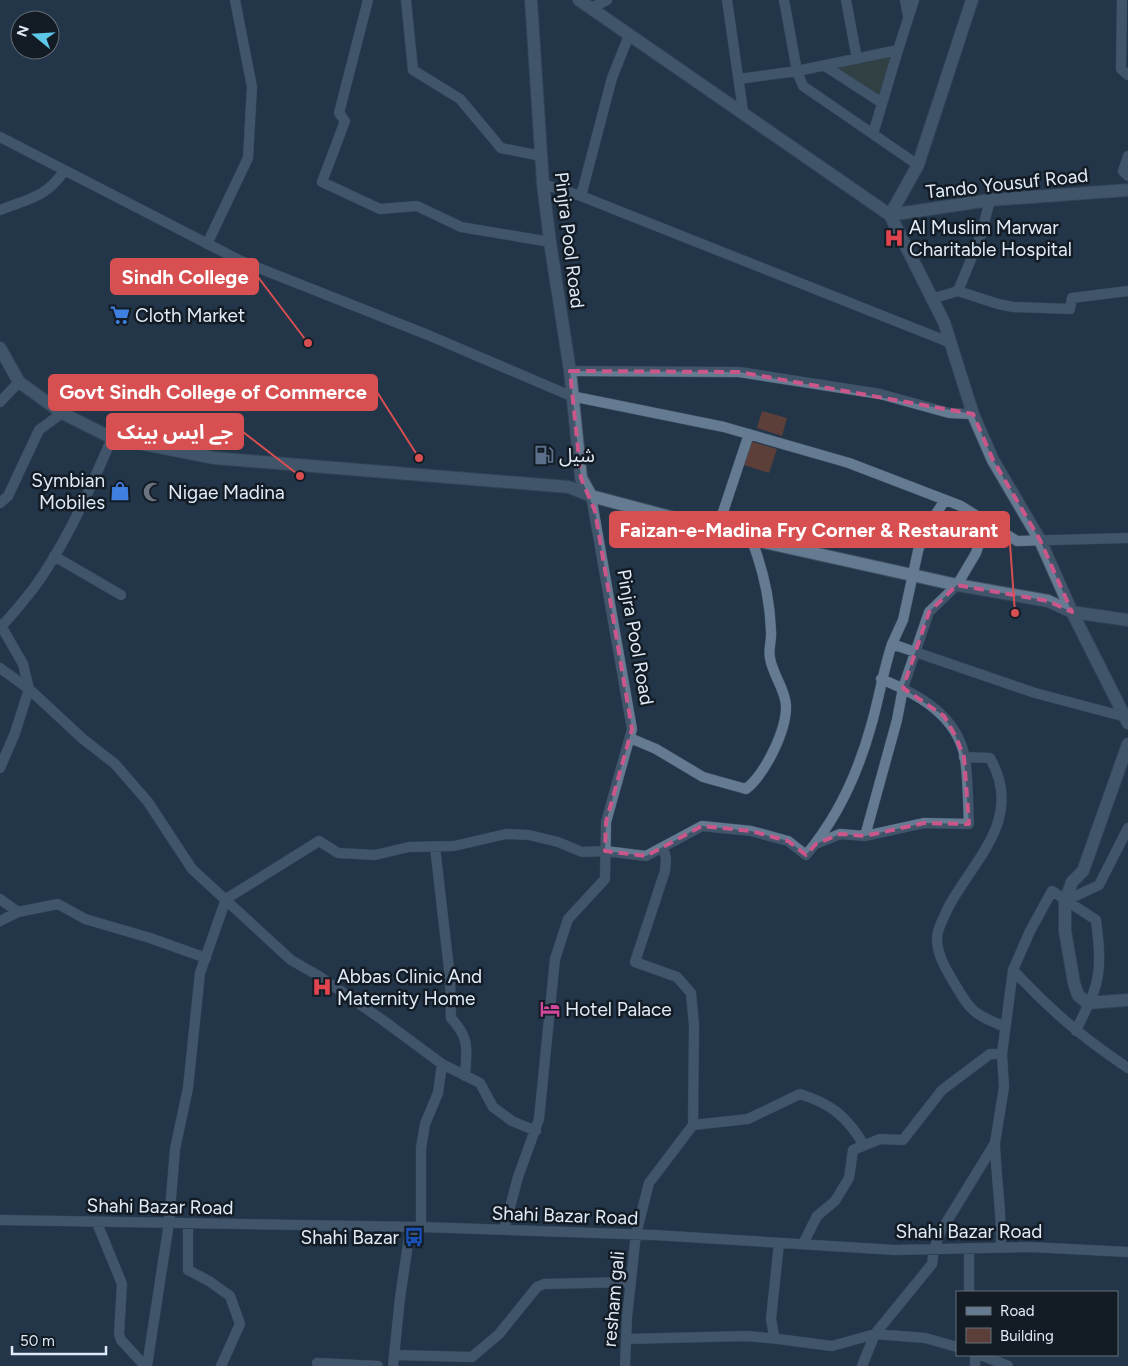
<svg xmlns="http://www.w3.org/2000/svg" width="1128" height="1366" font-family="Figtree,'Noto Sans Arabic',sans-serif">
	<rect width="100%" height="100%" fill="#223549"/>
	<path fill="#434f3c" d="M898,50L882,103L825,66Z"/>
	<path fill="#5d3f39" d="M762,411L787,418L782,436L757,428Z
		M746,440L777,449L769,473L738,463Z"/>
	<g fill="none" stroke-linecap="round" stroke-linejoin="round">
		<defs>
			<path id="minor" d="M368,0L339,113L345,121L322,182L380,209L417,206L461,227L550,242
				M406,0L413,70L460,99L501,148L541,156
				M727,0L743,111
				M784,0L797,71L803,86L918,165
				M846,0L857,59
				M905,0L908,16
				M1122,0L1121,69L1128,75
				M591,8L607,0
				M825,66L882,103
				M739,79L797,71L898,50L914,0
				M873,134L898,50
				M0,137L241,261L428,335L571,396L724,427L849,463L961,506L1017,541L1128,538
				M1128,156L1123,171L1128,176
				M543,184L581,196L951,343
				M581,196L612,78L629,35
				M0,210C28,199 47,197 64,171
				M207,244L248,158L252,87L235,0
				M958,291L981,235L990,200
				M931,299L958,291L998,304L1013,307L1070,309L1072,298L1128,291
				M570,371L739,372L880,394L949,413L973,414
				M0,402L19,382
				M945,500L924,532L918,551L903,620L892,644L1035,693L1126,717
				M0,503L8,496L39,430L62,413
				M717,530L749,434
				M54,556L121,595
				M0,624L23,664L29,689L15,733L0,768
				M1,627C12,615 23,602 33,589C65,546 91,487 112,438
				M0,668L29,689L83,739L115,764L148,802L192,869L291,960L319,976L384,1021L442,1064L480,1083L493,1107L512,1121L536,1131
				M630,738L656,749L703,777L746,789C765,774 787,730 786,705C785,689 772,673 770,658C768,649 772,640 771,631C770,599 763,569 751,538
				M964,757L990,758C1024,818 976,857 949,906C945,915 937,928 937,938C937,954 945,968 953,981C971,1012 972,1013 1005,1027
				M865,836L897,720L903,688L929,612L957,585L976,553L986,522
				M818,843L840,834L865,836L924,823L969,824C968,802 968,779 965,758C957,715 918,694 881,679
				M435,847L450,978L451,1018C470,1039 467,1048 465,1076
				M663,847L666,858L665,871L635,962L677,977L691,993L694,1025L693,1125
				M0,899L18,912L58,904L85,919L150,938L206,958
				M1065,901L1099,885L1128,828
				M0,921L18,912
				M1076,1031C1081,1019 1090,1003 1094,991C1102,969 1099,943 1096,920L1052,891L1030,931L1013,970C1050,1010 1083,1038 1128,1068
				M995,1144C996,1179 1002,1213 1001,1248
				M0,1220L421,1227L654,1235L895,1250L1030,1247L1128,1252
				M97,1223L122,1284L119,1334L121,1340L145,1366
				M188,1224V1270L209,1281L230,1296L240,1324L221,1366
				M504,1230L518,1177L539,1119L555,959L568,919L605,879L606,822L632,729L591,496
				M779,1243L771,1319L774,1336L778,1339L832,1346L875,1334L925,1338L957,1347
				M803,1244L817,1216L835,1201L849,1178L853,1150L880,1139L903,1140L942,1090L990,1054H1002
				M969,1248V1292
				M626,1339L747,1336L778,1339
				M394,1355L472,1357L499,1334L537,1287L544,1284L631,1282
				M981,1355L1008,1366
				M317,1363L378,1366
				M147,1366L169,1223L175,1149L188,1088L200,973L226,899L319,841L338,853L375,855L409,847L454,846L506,834L529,835L558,842L582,852L605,851L646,856L702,826L751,831L788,841L806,855C838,817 858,773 871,726C879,699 883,671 892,644
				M393,1366L400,1298L409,1237L421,1227V1148L425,1124L438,1093L442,1064
				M625,1366L627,1317L636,1234L649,1183L693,1125L748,1119L800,1094C832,1104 847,1117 864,1145
				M862,1366L875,1334L932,1264L934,1249L941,1231L995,1143L1004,1087L1002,1054L1013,970
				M975,1366V1355"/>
			<path id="tertiary" d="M531,0L543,184L550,242L570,371L581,478L591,496
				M579,0L890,215L944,322L973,414L993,460L1040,540L1072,612L1128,723
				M890,215L990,200L1128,190
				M890,215L918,165L972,0
				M0,348L19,382L62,413L112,438L214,458L569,487L591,496L768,543L957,585L1048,601L1072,612L1128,620
				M1128,744L1083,871L1072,882L1065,901V931L1074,983L1078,995L1087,1003L1128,1000"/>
		</defs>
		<use href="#minor" stroke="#415263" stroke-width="11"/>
		<use href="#tertiary" stroke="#415263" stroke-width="14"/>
		<use href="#minor" stroke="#657b92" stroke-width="10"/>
		<use href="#tertiary" stroke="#657b92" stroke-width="12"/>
	</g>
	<path d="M0 0H1128V1366H0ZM570,371L739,372L973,414L993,460L1040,540L1072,612L1048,601L957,585L929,612L903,688L944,716L956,737L964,757L969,824L924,823L865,836L840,834L816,844L806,855L788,841L751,831L702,826L646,856L605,851L606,822L632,729L595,511L581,478Z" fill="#223549" fill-opacity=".55" fill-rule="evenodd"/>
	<path fill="none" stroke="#cb578a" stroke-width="4" stroke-dasharray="10 6" stroke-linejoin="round" d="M570,371L739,372L973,414L993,460L1040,540L1072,612L1048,601L957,585L929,612L903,688L944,716L956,737L964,757L969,824L924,823L865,836L840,834L816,844L806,855L788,841L751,831L702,826L646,856L605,851L606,822L632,729L595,511L581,478Z"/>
	<defs>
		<symbol id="hospital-bare" viewBox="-9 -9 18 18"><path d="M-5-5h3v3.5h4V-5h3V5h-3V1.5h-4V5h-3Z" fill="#e0444e" stroke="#131c25" stroke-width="2.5" paint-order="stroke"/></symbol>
		<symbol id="supermarket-bare" viewBox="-9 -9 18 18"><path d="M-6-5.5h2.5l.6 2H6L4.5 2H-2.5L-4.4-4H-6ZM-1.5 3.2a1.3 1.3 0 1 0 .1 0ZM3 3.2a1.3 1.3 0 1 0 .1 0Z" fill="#3f7fe0" stroke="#131c25" stroke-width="2.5" paint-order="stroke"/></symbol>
		<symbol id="fuel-bare" viewBox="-9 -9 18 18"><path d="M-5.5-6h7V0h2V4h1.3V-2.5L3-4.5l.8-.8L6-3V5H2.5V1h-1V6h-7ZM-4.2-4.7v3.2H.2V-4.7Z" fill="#5c6f8a" stroke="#131c25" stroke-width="2.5" paint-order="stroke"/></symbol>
		<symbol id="shop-bare" viewBox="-9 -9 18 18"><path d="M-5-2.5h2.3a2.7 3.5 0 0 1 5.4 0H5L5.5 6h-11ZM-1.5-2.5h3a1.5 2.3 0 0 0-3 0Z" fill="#3f7fe0" stroke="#131c25" stroke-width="2.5" paint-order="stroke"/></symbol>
		<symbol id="mosque-bare" viewBox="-9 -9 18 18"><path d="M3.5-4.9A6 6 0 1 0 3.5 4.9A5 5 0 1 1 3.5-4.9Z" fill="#6b7280" stroke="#131c25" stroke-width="2.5" paint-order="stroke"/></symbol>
		<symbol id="hotel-bare" viewBox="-9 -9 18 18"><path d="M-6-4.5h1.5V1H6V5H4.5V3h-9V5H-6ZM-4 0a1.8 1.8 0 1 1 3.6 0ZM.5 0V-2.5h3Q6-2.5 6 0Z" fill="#d1479c" stroke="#131c25" stroke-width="2.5" paint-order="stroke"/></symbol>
		<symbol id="bus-bare" viewBox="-9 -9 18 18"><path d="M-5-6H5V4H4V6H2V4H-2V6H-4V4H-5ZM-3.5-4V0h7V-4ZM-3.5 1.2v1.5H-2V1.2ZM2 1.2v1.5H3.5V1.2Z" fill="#1a4fb4" stroke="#131c25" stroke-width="2.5" paint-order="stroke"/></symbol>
	</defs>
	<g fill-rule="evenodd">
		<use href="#hospital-bare" x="880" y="224" width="28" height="28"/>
		<use href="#supermarket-bare" x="106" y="301" width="28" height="28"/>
		<use href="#fuel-bare" x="530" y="441" width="28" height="28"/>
		<use href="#shop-bare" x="106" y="477" width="28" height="28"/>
		<use href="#mosque-bare" x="139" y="478" width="28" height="28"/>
		<use href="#hospital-bare" x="308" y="973" width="28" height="28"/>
		<use href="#hotel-bare" x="536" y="995" width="28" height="28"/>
		<use href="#bus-bare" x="400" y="1223" width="28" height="28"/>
	</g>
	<g text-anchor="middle" stroke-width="5" stroke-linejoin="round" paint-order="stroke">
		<g font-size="19" fill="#dfebf8" stroke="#131c25">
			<text transform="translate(1007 183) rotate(-6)" y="7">Tando Yousuf Road</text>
			<text transform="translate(570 240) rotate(83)" y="7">Pinjra Pool Road</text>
			<text transform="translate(636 637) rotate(80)" y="7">Pinjra Pool Road</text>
			<text transform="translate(160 1206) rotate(1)" y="7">Shahi Bazar Road</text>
			<text transform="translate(565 1215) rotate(2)" y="7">Shahi Bazar Road</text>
			<text x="969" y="1238">Shahi Bazar Road</text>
			<text transform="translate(613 1299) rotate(-85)" y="7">resham gali</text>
		</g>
		<g font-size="19" fill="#dfebf8" stroke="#131c25" text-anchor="start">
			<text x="909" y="234">Al Muslim Marwar<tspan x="909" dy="22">Charitable Hospital</tspan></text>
			<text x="135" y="322">Cloth Market</text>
			<text x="559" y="462">شیل</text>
			<text x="105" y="487" text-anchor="end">Symbian<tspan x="105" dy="22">Mobiles</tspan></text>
			<text x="168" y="499">Nigae Madina</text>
			<text x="337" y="983">Abbas Clinic And<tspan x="337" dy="22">Maternity Home</tspan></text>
			<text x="565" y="1016">Hotel Palace</text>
			<text x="399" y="1244" text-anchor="end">Shahi Bazar</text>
		</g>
	</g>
	<path fill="none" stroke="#d84f52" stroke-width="2" d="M308 343L258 277M419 458L377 392M300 476L243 432M1015 613L1009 530"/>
	<g fill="#d84f52" stroke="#131c25" stroke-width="2">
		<circle cx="308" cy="343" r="5"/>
		<circle cx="419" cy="458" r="5"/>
		<circle cx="300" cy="476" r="5"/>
		<circle cx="1015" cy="613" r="5"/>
	</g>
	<g fill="#d84f52" stroke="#d84f52" stroke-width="2">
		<rect x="111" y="259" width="147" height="35" rx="5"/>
		<rect x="49" y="375" width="328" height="35" rx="5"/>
		<rect x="107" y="414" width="136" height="35" rx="5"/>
		<rect x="610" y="512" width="399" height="35" rx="5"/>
	</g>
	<g font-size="20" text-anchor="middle" font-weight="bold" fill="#fff">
		<text x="185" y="284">Sindh College</text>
		<text x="213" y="399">Govt Sindh College of Commerce</text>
		<text x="175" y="439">جے ایس بینک</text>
		<text x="809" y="537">Faizan-e-Madina Fry Corner &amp; Restaurant</text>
	</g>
	<rect x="956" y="1291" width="162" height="65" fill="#131c25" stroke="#656f79"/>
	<rect x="966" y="1307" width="25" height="8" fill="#657b92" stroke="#656f79"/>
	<text x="1000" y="1316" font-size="15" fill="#dfebf8">Road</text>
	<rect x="966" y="1328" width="25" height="15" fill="#5d3f39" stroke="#656f79"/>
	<text x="1000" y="1341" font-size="15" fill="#dfebf8">Building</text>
	<g transform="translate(35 35) rotate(288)"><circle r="24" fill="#131c25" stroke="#656f79"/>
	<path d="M0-4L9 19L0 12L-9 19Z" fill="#5dc7e8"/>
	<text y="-8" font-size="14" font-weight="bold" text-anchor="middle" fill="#dfebf8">N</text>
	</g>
	<path d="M12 1346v8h94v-8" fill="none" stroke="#dfebf8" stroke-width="2.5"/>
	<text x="20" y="1346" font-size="15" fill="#dfebf8" stroke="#131c25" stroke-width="4" paint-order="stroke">50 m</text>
</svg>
